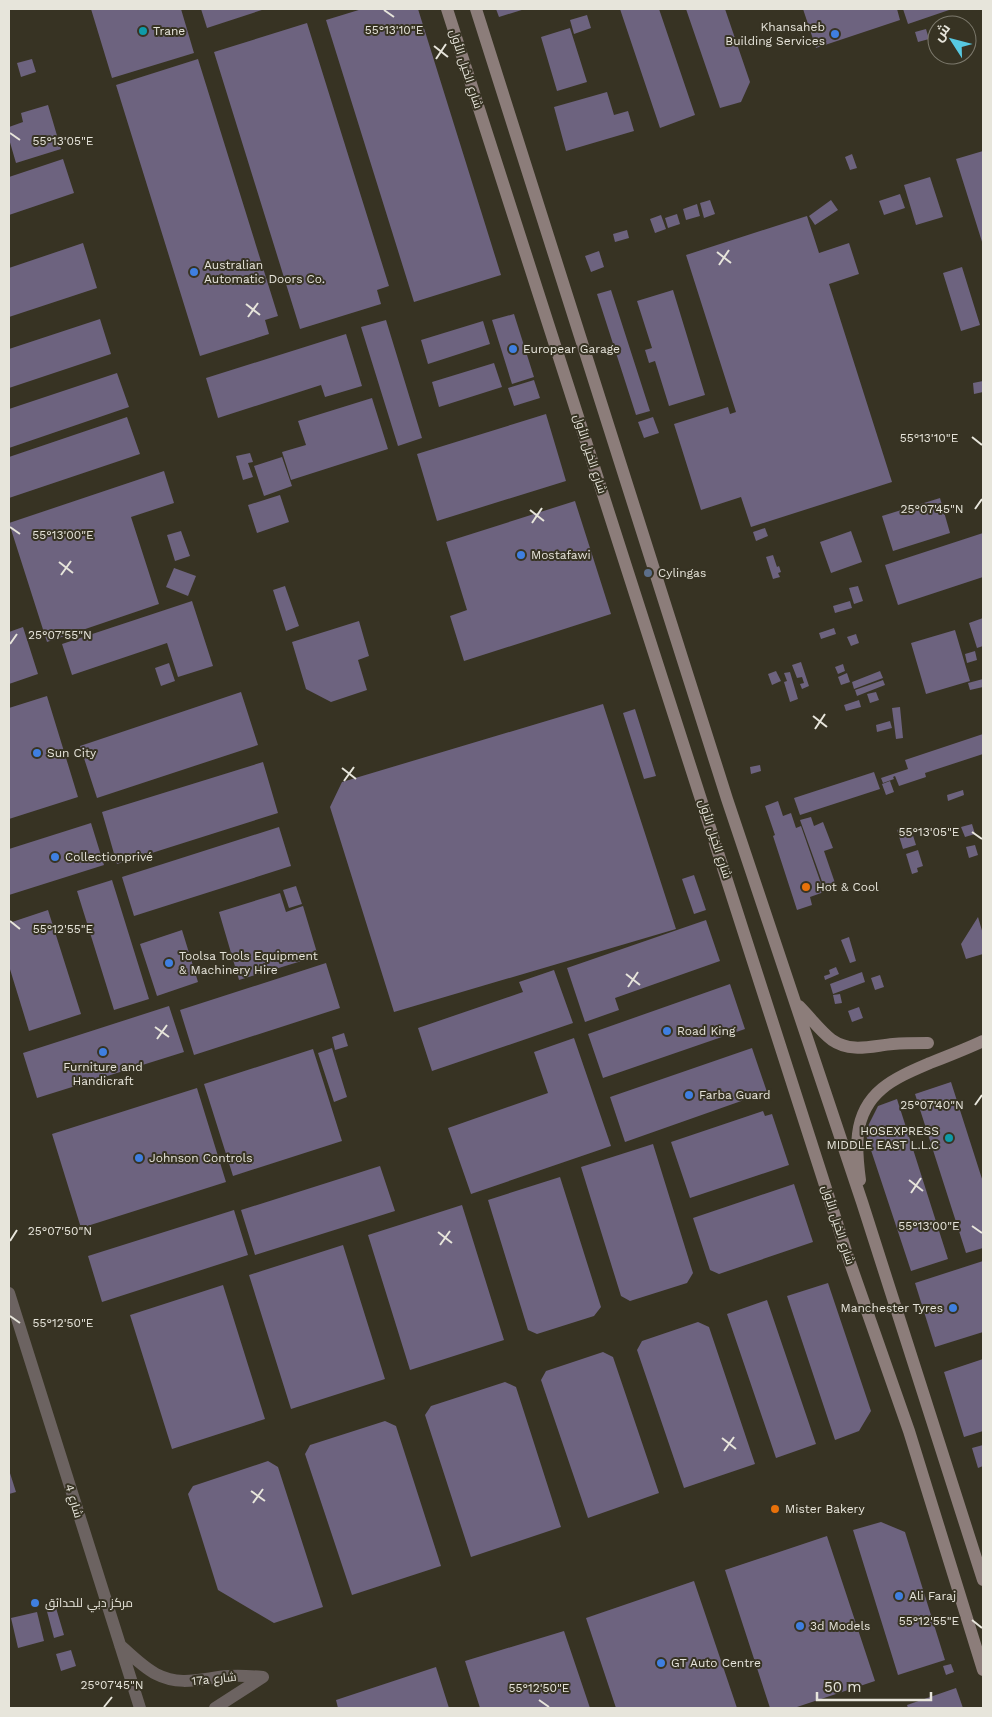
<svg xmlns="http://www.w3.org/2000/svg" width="992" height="1717" font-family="'Work Sans',Cairo,sans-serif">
	<rect width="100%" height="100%" fill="#373323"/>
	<path fill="#6d637f" d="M91,9H181L194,53L112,78Z
		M201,9H265L207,28Z
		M362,9H418L501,275L414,302L326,20Z
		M496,9H525L499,17Z
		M620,9H659L695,115L660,128Z
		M686,9H725L750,82L741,102L720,108Z
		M803,9H897L900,20L816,48Z
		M903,9H952L908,24Z
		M587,15L591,28L574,34L570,20Z
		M307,23L389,286L377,290L381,304L300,329L214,52Z
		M570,28L587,82L557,91L541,37Z
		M926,29L929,39L918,42L915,32Z
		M32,59L36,72L21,77L17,63Z
		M198,59L278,316L265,320L269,334L200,356L116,85Z
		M607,92L614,115L628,111L634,131L566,151L554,107Z
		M48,105L61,149L16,163L9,139V127L23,122L21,113Z
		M983,151V245L956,159Z
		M852,154L857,168L850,170L845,157Z
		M63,159L74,193L9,215V177Z
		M930,177L943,217L916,225L904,185Z
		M900,194L905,208L884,215L879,201Z
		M710,200L715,214L704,218L700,203Z
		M831,200L838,210L815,225L809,216Z
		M697,204L700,216L686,220L683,209Z
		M677,214L680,224L668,228L665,218Z
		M661,215L666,229L655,233L650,219Z
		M807,216L819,253L849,243L859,274L829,284L892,482L751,527L741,497L701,510L674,424L728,407L730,414L736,412L686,255Z
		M627,230L629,238L615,242L613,234Z
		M83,243L97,288L9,317V268Z
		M599,251L604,267L591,272L585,256Z
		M962,267L980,325L961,331L943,273Z
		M611,290L650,411L636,415L597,294Z
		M673,290L705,395L669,406L655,361L649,363L645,350L652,348L637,301Z
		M514,314L534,377L512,384L492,320Z
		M100,319L111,354L9,388V349Z
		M386,320L422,438L398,446L361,327Z
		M483,321L490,344L428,364L421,340Z
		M346,334L362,386L325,397L321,385L218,418L206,378Z
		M494,363L502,387L439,407L432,382Z
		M117,373L129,407L9,448V409Z
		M534,380L540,398L514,406L508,388Z
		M983,381V392L974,394L973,383Z
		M372,398L388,449L291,480L282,452L306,445L298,421Z
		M546,414L566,481L437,521L417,454Z
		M127,417L140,454L9,498V457Z
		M653,417L659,433L644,438L638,422Z
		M250,453L253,462L248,463L253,477L243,480L236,456Z
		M282,457L292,486L264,496L254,466Z
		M164,471L174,503L131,517L159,604L47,642L9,523Z
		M280,495L289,522L257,533L248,505Z
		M940,498L950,533L893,551L882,516Z
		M575,501L611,614L464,661L450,616L467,610L446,542Z
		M765,528L768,536L756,541L753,532Z
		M181,531L190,556L175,561L167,535Z
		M851,531L862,562L831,573L820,542Z
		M983,533V577L898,605L885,565Z
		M773,555L777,567L779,566L781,572L778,573L780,577L773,579L766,557Z
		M174,568L196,576L188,596L166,587Z
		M285,586L299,626L286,631L273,590Z
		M858,586L863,601L854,604L849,588Z
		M192,601L213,666L178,677L167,643L72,675L62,644Z
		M850,601L852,608L835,613L833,606Z
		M983,618V646L977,648L969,623Z
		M359,621L369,656L358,660L367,690L331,702L306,689L292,642Z
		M23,627L38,674L9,684V632Z
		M834,628L836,634L821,639L819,633Z
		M955,630L970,681L926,694L911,643Z
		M856,634L859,643L851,646L847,637Z
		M975,651L977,660L967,663L965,654Z
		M801,662L809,686L802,689L800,684L804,683L802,677L797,678L792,665Z
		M169,663L175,681L161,686L155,668Z
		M843,664L845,671L838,674L835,667Z
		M776,671L781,681L772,685L768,674Z
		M880,671L883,678L854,689L852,682Z
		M790,672L798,699L790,702L784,682L787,681L784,673Z
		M847,673L850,682L841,685L838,677Z
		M983,679V687L970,690L968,683Z
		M883,680L885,685L857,696L855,690Z
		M241,692L258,745L97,798L80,746Z
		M876,692L879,700L870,703L867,694Z
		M47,696L78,797L9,819V708Z
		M859,700L861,707L846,711L844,705Z
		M603,704L676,929L394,1012L330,807L342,782Z
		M900,707L903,738L896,739L892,708Z
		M635,709L656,776L644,779L623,713Z
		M890,721L892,728L877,732L876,725Z
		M983,734V754L925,773L926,777L899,786L895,776L893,777L894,779L883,783L881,778L908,769L905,760Z
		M263,762L278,813L117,864L102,812Z
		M760,765L761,771L751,774L750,767Z
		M874,772L880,789L800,815L794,798Z
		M890,781L894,792L886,795L882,784Z
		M963,790L964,795L948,801L947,795Z
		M778,801L783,816L791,813L796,828L801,826L824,892L810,897L812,905L797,910L773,836L775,835L765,806Z
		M811,817L814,826L823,822L833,848L824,851L835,883L824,887L800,820Z
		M91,823L104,865L9,895V849Z
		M972,824L975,834L965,837L961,827Z
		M910,826L916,845L903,849L897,830Z
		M279,827L291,866L134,916L122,877Z
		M975,845L978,855L969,858L966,847Z
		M918,850L923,866L917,868L918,872L912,874L906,854Z
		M694,875L706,910L694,914L682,879Z
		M112,880L149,999L114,1010L77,891Z
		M296,886L302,904L289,908L283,890Z
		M280,893L286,912L303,906L318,956L239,980L219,912Z
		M48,910L81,1014L29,1031L9,966V923Z
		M978,917L983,934V954L966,959L961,944Z
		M706,920L720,961L615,998L619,1010L585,1022L567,968Z
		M182,930L198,982L157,996L140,944Z
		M849,937L856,961L850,963L841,940Z
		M326,963L340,1008L194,1055L180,1010Z
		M836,967L839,974L825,980L824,976L830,974L829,970Z
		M554,970L573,1023L432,1071L418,1028L523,992L519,982Z
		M862,972L865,982L833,994L830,984Z
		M880,975L884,987L875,990L871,978Z
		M730,984L745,1029L603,1078L588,1034Z
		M840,994L842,1003L835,1004L833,995Z
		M169,1006L184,1052L37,1098L23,1053Z
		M859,1007L863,1018L852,1022L848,1011Z
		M344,1033L348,1046L335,1050L332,1037Z
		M574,1038L611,1146L471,1194L448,1128L548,1093L534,1052Z
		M332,1048L347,1097L334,1102L318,1053Z
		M752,1048L767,1092L625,1142L610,1097Z
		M313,1049L342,1141L233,1176L204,1084Z
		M951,1082L983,1182V1248L966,1253L915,1094Z
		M197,1088L226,1182L81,1228L52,1134Z
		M897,1099L948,1259L911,1271L865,1132L878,1106Z
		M763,1111L765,1116L772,1114L789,1165L690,1198L671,1142Z
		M653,1144L693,1273L687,1283L630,1301L621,1296L581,1167Z
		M380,1166L395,1211L255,1255L241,1210Z
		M560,1177L601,1307L594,1316L537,1334L528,1330L488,1200Z
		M794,1184L813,1242L719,1274L710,1270L693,1218Z
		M462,1205L504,1340L410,1370L368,1235Z
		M234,1210L248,1255L102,1302L88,1256Z
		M343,1245L385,1379L291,1409L249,1275Z
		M983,1261V1332L935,1347L915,1283Z
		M828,1283L871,1411L859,1431L835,1440L787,1296Z
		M223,1285L265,1419L172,1449L130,1315Z
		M767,1300L816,1444L776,1458L727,1314Z
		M698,1322L709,1327L755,1464L684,1488L637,1350L642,1341Z
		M603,1352L613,1357L659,1493L588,1518L541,1380L546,1371Z
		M983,1359V1431L964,1437L944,1372Z
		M505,1382L516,1387L561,1527L471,1557L425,1415L431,1406Z
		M385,1421L396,1426L441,1566L352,1595L305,1454L310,1445Z
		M983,1445V1466L978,1468L972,1448Z
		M268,1461L278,1467L323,1607L274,1623L218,1590L188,1494L193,1486Z
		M9,1470L16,1492L9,1494Z
		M881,1522L905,1532L945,1660L898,1675L853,1530Z
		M827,1536L875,1681L794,1708H770L725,1570Z
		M694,1581L737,1708H616L586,1618Z
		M54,1601L64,1635L54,1638L45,1604Z
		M37,1612L44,1641L18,1648L11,1618Z
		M564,1631L590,1708H480L465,1661Z
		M71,1650L76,1666L61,1671L56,1654Z
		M951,1664L954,1672L946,1675L943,1666Z
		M436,1667L449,1708H338L336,1700Z
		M956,1688L963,1708H908L907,1705Z"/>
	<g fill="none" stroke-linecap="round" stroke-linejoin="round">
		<path stroke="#6c6361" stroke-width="12" d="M9,1293L140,1708
			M120,1645C132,1656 143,1667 156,1674C181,1687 203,1678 228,1676C240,1675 252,1676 263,1677
			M215,1708L263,1677"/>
		<path stroke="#8c7d7a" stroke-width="12" d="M447,9L848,1257L909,1431L983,1670
			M476,9L727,799L862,1202L983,1580
			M799,1006C810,1017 820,1031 832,1040C851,1053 871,1046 893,1044C904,1043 916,1043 928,1043
			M860,1180C858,1165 856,1149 858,1134C863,1091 895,1078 930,1063C948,1056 966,1049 983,1041"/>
	</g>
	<path fill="none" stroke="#e7e5db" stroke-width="2" d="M384,10L394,17M434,46L448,57M436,59L446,44M10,133L20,140M717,252L731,263M719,265L729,250M246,304L260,315M248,317L258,303M972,437L982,445M975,509L982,499M530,510L544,521M532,523L542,508M10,527L20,534M59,562L73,573M61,575L71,561M10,644L17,634M813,716L827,727M815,729L825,714M342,768L356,779M344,781L354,767M972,832L982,839M10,921L20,929M626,974L640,985M628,987L638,972M155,1027L169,1037M157,1039L167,1025M975,1105L982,1095M909,1180L923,1191M911,1193L921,1178M972,1226L982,1233M438,1232L452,1243M10,1241L17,1230M440,1245L450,1231M10,1316L20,1323M722,1438L736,1449M724,1451L734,1437M251,1491L265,1501M253,1503L263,1489M972,1620L982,1628M539,1700L549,1707M104,1707L112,1697"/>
	<g fill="#0f9aa8" stroke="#373323" stroke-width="2">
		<circle cx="143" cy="31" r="5"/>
		<circle cx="949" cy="1138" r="5"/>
	</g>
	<g fill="#3f7fe0" stroke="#373323" stroke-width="2">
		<circle cx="835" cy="34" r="5"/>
		<circle cx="194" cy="272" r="5"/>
		<circle cx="513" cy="349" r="5"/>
		<circle cx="521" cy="555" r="5"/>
		<circle cx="37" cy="753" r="5"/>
		<circle cx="55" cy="857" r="5"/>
		<circle cx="169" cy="963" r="5"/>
		<circle cx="667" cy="1031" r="5"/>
		<circle cx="103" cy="1052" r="5"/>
		<circle cx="689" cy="1095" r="5"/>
		<circle cx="139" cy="1158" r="5"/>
		<circle cx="953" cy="1308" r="5"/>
		<circle cx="899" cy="1596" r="5"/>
		<circle cx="35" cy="1603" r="5"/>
		<circle cx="800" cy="1626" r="5"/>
		<circle cx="661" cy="1663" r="5"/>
	</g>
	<circle fill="#5c6f8a" stroke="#373323" stroke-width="2" cx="648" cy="573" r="5"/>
	<g fill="#e8710a" stroke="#373323" stroke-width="2">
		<circle cx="806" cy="887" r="5"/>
		<circle cx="775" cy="1509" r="5"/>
	</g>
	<g text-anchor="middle" stroke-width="4" stroke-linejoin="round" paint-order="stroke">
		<g font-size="12" fill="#e7e5db" stroke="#373323" text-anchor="start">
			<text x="825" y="31" text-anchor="end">Khansaheb<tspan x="825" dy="14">Building Services</tspan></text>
			<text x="153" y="35">Trane</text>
			<text x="204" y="269">Australian<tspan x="204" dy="14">Automatic Doors Co.</tspan></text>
			<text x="523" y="353">Europear Garage</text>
			<text x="531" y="559">Mostafawi</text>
			<text x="658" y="577">Cylingas</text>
			<text x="47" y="757">Sun City</text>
			<text x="65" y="861">Collectionprivé</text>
			<text x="816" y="891">Hot &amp; Cool</text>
			<text x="179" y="960">Toolsa Tools Equipment<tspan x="179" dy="14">&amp; Machinery Hire</tspan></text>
			<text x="677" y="1035">Road King</text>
			<text x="103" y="1071" text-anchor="middle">Furniture and<tspan x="103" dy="14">Handicraft</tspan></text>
			<text x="699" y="1099">Farba Guard</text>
			<text x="939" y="1135" text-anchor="end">HOSEXPRESS<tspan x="939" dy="14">MIDDLE EAST L.L.C</tspan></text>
			<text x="149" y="1162">Johnson Controls</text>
			<text x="943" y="1312" text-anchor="end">Manchester Tyres</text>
			<text x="785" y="1513">Mister Bakery</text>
			<text x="909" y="1600">Ali Faraj</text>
			<text x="45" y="1607">مركز دبي للحدائق</text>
			<text x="810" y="1630">3d Models</text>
			<text x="671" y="1667">GT Auto Centre</text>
		</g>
		<g font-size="12" fill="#e7e5db" stroke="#373323">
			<text transform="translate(466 69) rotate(72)" y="4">شارع الخيل الأول</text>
			<text transform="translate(590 454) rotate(72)" y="4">شارع الخيل الأول</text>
			<text transform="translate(715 839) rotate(72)" y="4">شارع الخيل الأول</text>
			<text transform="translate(838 1225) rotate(72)" y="4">شارع الخيل الأول</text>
			<text transform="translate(74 1501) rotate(73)" y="4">شارع 4</text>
			<text transform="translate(214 1679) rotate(-6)" y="4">17a شارع</text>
		</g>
	</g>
	<g font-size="12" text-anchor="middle" fill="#e7e5db" stroke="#373323" stroke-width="4" stroke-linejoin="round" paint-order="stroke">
		<text x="394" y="34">55°13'10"E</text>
		<text x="63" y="145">55°13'05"E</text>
		<text x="929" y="442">55°13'10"E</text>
		<text x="932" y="513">25°07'45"N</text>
		<text x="63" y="539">55°13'00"E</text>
		<text x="60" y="639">25°07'55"N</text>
		<text x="929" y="836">55°13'05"E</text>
		<text x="63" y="933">55°12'55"E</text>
		<text x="932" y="1109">25°07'40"N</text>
		<text x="929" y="1230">55°13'00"E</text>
		<text x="60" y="1235">25°07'50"N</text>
		<text x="63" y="1327">55°12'50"E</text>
		<text x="929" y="1625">55°12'55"E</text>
		<text x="112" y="1689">25°07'45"N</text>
		<text x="539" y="1692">55°12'50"E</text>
	</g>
	<rect width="992" height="1717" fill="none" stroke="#e7e5db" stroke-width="20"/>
	<g transform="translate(952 40) rotate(306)"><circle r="24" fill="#373323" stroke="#7d7a6d"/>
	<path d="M0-4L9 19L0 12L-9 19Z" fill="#57c9e2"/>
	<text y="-8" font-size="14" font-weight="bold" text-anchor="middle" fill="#e7e5db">ش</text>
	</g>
	<path d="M817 1692v8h114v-8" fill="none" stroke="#e7e5db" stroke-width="2.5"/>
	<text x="824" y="1692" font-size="15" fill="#e7e5db" stroke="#373323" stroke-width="4" paint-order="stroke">50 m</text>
</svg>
